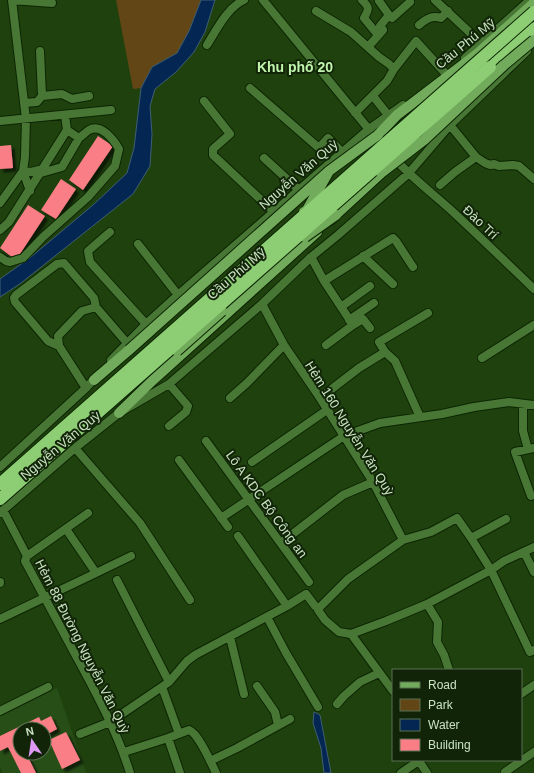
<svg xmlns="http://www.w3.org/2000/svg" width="534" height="773" font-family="Helvetica,sans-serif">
	<defs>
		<filter id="shadow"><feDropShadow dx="3.5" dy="3.5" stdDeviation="1" flood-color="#0009"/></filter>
	</defs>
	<rect width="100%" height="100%" fill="#1f410e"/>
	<path fill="#284e17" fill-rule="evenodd" d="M57,688L86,773H3L0,767V716ZM20,729H44V753H20Z"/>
	<path fill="#624615" d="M116,0H201L189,31L177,53L152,67L141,88L133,89Z"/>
	<path fill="#042653" stroke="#3f5f74" d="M201,0H215L205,32L194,52L176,72L155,89L150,106L152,134L150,166L133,194L21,283L0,297V279L31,257L93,205L127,173L134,148L141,88L152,67L177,53L189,31Z
		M314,712L320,715L331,773H324L321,748L313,723Z"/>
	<path fill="#fa7e86" filter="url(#shadow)" d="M98,136L113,146L83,190L69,180Z
		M11,145L13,168L0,169V146Z
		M61,179L76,189L56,219L41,210Z
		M28,205L45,216L16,260L0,248Z
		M51,716L57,729L44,736V729H41L40,727L37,729H20V737L18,738L20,741V753H26L36,773H21L8,747L0,751V736L39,717L41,721Z
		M66,732L80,760L62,769L49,740Z"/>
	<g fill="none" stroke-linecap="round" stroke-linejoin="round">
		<defs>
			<path id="minor" d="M12,0L52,3
				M263,0L371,132
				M362,0C370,8 369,9 364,18L378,35
				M435,0L481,43
				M379,1L389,15
				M316,11L351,32L379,57L389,64L394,69
				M389,15L392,18L410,2
				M419,25C426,19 432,15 441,18L448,11
				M207,45C217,29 227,8 244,0
				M368,47L383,30L380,26L389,15
				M465,58L530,0
				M250,88L319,148L328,138L342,152
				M42,96L62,94L72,99L89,96
				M373,96L388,115
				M204,101L230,134L213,149V155L274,212
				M24,103L37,102L42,96L40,51
				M355,113L387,81L394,69L416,41L446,74
				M0,121L111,110
				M450,125L476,157L485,163L490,165L494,164L499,166L513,165L519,166L534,179
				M393,157C411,177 432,193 452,211C480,237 507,263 534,289
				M264,158L299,190
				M23,171L30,191
				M23,171L31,172L43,169
				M41,173L62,167L79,138
				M440,185L455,172L476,157
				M0,203L23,171L25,157L26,119L12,0
				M0,230L9,222L67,130L65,115
				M110,232L88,251L90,262L146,324
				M138,244L178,295
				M363,256L393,284
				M0,257L6,261L10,262L23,258L43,237L88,197L115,166L119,149C114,140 101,123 89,130C86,132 82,136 79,138L67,130
				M311,257L324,281L353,325L326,345
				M324,281L393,238L396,241L413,267
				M341,307L370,286
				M349,320L374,303
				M353,325L363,319L370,328
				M59,346L48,341L15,302L14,298L16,295L57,264L64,263L94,298L96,307
				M482,358L534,325
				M111,360L146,324L178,295L369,129L403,105
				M169,384L188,406L186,412L169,426
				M86,388L59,346L58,336L82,311L96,307L127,343
				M230,398L247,383L284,345
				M320,398L359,368L385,352
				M523,404V431L528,449
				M420,417L395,361L385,352L379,342L428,313
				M206,441L309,582
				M75,448L140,523L190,600
				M179,460L228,527
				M252,462L327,410
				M0,467L86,388L97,376
				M531,496L515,452L534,448
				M3,510L27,556L25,561C42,592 58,623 75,654C96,693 117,731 130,773
				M0,513L75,448L119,413L169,384L262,304L311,257L338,235L408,174L450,125L527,51
				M221,518L344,436L380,423L442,414L474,407L509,402L534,405
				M66,529L96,573L131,556
				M238,536L287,606
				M471,538L491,570L530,652L534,650
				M403,540L431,532L457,518L471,538L506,519
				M281,543L343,495L373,482
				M524,552L534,572
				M27,556L88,513
				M117,580L169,682L187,661L195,655L287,606L306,594L315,606L319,608L348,579L403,540L373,482L320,398L284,345L262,304
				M0,582V583
				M427,604L438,622L437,642L444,655L449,670
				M319,608L318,610L325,620L339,632L351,634L393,691
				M267,617L286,653L318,707
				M0,619L96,573
				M351,634L386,621L427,604L491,570L504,561L534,547
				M230,637L244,694
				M257,686L275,712L278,725
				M162,687L179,734
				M521,694L534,685
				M337,704L344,696L360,682L379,673
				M0,711L48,687
				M80,734L110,722L169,682
				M168,738L180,773
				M124,752L168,738L189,730C199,734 211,763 216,773
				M210,761L237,748L290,719
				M419,761L427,773
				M505,772L534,752
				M401,773L420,760"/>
			<path id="major" d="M378,135L397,115L477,54L534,3
				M330,220L381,173
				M94,380L129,350
				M119,413L153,380L317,232"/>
			<path id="highway" d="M490,67L534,28"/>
		</defs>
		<use href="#minor" stroke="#0d2503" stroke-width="10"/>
		<use href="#major" stroke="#0d2503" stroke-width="12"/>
		<use href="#highway" stroke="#0d2503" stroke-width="14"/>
		<use href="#minor" stroke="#487735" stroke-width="8"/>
		<use href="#major" stroke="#71ab5b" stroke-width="10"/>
		<use href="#highway" stroke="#8dce74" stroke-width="12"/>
		<defs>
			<path id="major-bridge" d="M381,173L424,140L504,65L534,40
				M304,212L307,210L329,171
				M305,237L336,215
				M129,350L329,171L378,135
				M177,351L222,311"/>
			<path id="highway-bridge" d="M0,484C179,327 357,170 534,12
				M0,499L490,67"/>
		</defs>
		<use href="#major-bridge" stroke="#0d2503" stroke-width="12" stroke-linecap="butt"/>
		<use href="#highway-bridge" stroke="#0d2503" stroke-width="14" stroke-linecap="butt"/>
		<use href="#major-bridge" stroke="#71ab5b" stroke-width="10"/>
		<use href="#highway-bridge" stroke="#8dce74" stroke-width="12"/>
	</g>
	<g text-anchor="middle" stroke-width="4" stroke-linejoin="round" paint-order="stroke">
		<g font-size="13" fill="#c9e3c0" stroke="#112408">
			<text transform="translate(465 43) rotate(-39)" y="5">Cầu Phú Mỹ</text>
			<text transform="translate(298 174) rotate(-41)" y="5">Nguyễn Văn Quỳ</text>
			<text transform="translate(481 222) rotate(43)" y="5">Đào Trí</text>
			<text transform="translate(236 273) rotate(-41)" y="5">Cầu Phú Mỹ</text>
			<text transform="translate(350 428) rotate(58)" y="5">Hẻm 160 Nguyễn Văn Quỳ</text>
			<text transform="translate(60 445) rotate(-40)" y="5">Nguyễn Văn Quỳ</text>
			<text transform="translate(267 504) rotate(54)" y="5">Lô A KDC Bộ Công an</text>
			<text transform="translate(83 646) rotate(63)" y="5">Hẻm 88 Đường Nguyễn Văn Quỳ</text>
		</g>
		<g font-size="14" font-weight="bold" fill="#c0f4ad" stroke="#112408">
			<text x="295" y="72">Khu phố 20</text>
		</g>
	</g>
	<rect x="392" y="669" width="130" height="92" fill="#112408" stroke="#5b7052"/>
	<rect x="400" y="682" width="20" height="6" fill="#71ab5b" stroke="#5b7052"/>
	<text x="428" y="689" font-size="12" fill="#c9e3c0">Road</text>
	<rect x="400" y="699" width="20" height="12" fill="#624615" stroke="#5b7052"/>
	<text x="428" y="709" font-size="12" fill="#c9e3c0">Park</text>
	<rect x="400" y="719" width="20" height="12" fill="#042653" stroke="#5b7052"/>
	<text x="428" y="729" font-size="12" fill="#c9e3c0">Water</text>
	<rect x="400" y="739" width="20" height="12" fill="#fa7e86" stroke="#5b7052"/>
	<text x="428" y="749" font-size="12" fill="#c9e3c0">Building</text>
	<g transform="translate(32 741) rotate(347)"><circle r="19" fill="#112408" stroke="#5b7052"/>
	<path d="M0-3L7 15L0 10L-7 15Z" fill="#dd99f4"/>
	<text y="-6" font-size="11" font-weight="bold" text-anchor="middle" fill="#c9e3c0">N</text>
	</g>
</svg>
